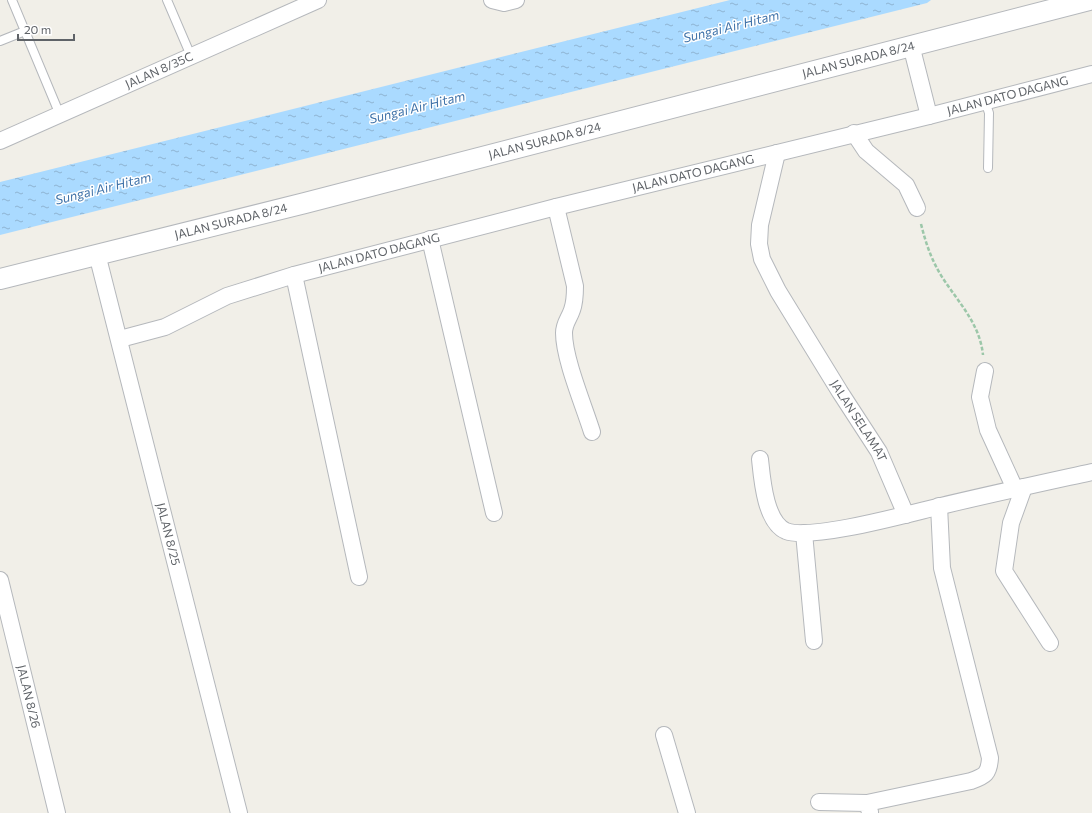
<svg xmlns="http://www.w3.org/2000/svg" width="1092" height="813" font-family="Commissioner,sans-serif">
	<defs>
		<pattern id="water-ripples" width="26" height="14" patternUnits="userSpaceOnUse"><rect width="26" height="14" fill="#aadaff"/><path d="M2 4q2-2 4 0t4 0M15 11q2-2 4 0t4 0" fill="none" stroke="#8eb4d2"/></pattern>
	</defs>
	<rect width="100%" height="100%" fill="#f1efe8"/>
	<path fill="url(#water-ripples)" d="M730,0H931L927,3L0,235V182Z"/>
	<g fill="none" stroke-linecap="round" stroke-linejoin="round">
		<defs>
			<path id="service" d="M12,0L60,115
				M167,0L191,56
				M0,41L25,31
				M985,101L989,113L988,168"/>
			<g id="minor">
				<path d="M492,0L504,3L516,0"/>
				<path d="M911,45L929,116"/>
				<path d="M854,133L866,151L906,185L917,208"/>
				<path id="s1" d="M0,141L318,0"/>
				<path id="s2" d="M777,153L760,225L759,244L762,259L778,291L840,392L879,452L906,515"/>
				<path d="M556,207L575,286C575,294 575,302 572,310C569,319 564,323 564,333C564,359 584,406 592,432"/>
				<path d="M430,239L494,513"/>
				<path id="s3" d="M97,254L239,813"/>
				<path d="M294,275L359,577"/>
				<path id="s4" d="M120,339L165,327L227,296L294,275L556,207L929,116L1092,74"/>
				<path d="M985,371L980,397L988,430L1015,489"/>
				<path d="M760,459C762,478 765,522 786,531C811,541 911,513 941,506C991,494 1042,483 1092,472"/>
				<path d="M1024,487L1011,523L1004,571L1050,643"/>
				<path d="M804,533L814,641"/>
				<path id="s5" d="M0,580L57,813"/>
				<path d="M664,735L687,813"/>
				<path d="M819,802L867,803L870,812"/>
				<path d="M867,803L971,781C985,776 989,774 990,758L942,568L939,506"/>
			</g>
			<g id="tertiary">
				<path id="s6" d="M0,279L305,203L1089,0"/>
			</g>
		</defs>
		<use href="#service" stroke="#b5b8bc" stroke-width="10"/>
		<use href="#minor" stroke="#b5b8bc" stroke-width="18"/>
		<use href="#tertiary" stroke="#b5b8bc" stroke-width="22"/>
		<path stroke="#9cc7a9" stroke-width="2.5" stroke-dasharray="4 2" stroke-linecap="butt" d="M921,224C926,244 932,262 944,280C960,304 980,325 983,355"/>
		<use href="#service" stroke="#fff" stroke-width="8"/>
		<use href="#minor" stroke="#fff" stroke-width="16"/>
		<use href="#tertiary" stroke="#fff" stroke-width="20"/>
	</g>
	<g text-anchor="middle" stroke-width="3" stroke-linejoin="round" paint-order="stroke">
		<g font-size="12" fill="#5f6368" stroke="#fff">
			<text dy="4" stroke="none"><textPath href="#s6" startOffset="886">JALAN SURADA 8/24</textPath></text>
			<text dy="4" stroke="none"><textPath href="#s1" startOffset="174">JALAN 8/35C</textPath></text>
			<text dy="4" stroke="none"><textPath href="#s4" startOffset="922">JALAN DATO DAGANG</textPath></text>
			<text dy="4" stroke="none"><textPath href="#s6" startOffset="562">JALAN SURADA 8/24</textPath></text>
			<text dy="4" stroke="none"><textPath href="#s4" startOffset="598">JALAN DATO DAGANG</textPath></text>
			<text dy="4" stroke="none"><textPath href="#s6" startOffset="238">JALAN SURADA 8/24</textPath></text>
			<text dy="4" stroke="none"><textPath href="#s4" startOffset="274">JALAN DATO DAGANG</textPath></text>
			<text dy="4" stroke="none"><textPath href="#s2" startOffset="297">JALAN SELAMAT</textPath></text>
			<text dy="4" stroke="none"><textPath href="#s3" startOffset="289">JALAN 8/25</textPath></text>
			<text dy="4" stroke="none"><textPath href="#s5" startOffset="120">JALAN 8/26</textPath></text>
		</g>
		<g font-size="13" font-style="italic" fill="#4174aa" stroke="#fff">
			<text transform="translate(731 26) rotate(-14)" y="5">Sungai Air Hitam</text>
			<text transform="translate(417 107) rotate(-14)" y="5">Sungai Air Hitam</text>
			<text transform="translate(103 188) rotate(-14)" y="5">Sungai Air Hitam</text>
		</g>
	</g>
	<path d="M18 34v6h56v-6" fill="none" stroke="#5f6368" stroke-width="2"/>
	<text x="24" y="34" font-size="12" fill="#5f6368" stroke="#ffffff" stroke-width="3" paint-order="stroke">20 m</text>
</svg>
